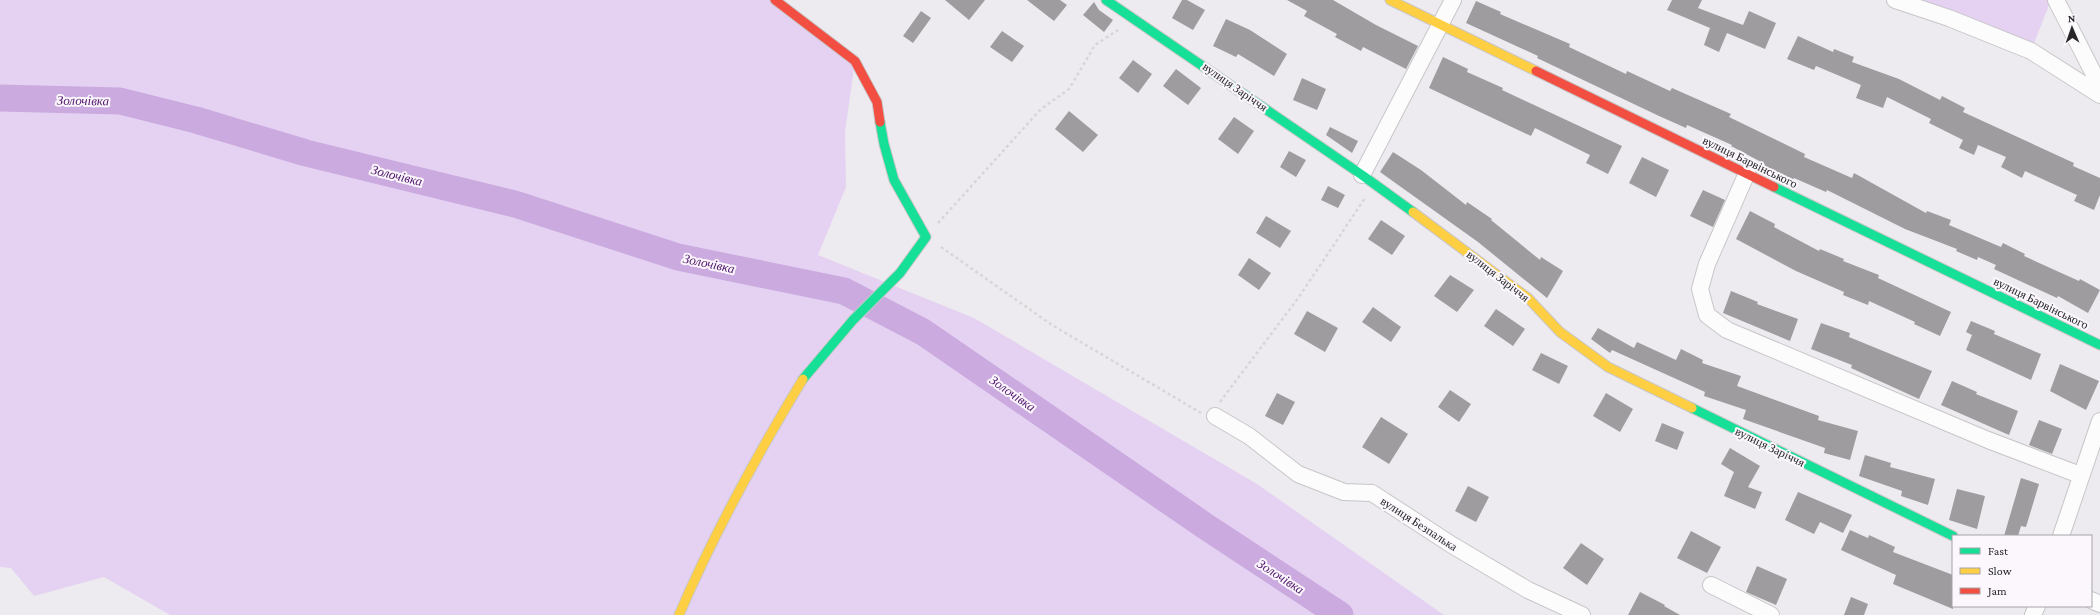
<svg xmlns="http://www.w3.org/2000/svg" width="2100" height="615" font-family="'Crimson Pro',serif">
	<rect width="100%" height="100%" fill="#edebef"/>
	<path fill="#e5d2f2" d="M0,0H775L855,61L845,132L846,187L818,255L974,318L1257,484L1444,615H170L104,577L34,596L11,568L0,567Z
		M1912,0H2051L2031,51Z"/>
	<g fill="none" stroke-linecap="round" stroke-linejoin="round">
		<path stroke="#caaadf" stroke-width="27" d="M0,98L120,101L196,120L306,153L515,204L678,257L844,291L923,332L1205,526L1340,615"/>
	</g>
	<path fill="#9e9c9f" d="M945,0H985L969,20Z
		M1027,0H1060L1067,5L1054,21Z
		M1182,0H1187L1205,10L1193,30L1172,18Z
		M1287,0H1333L1376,25L1418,46L1406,69L1363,47L1361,51L1335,37L1337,34L1304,16L1307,11Z
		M1672,0H1702L1698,8L1743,25L1749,11L1776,23L1765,49L1727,33L1719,52L1704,45L1710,28L1667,10Z
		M1476,1L1501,12L1500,14L1570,44L1569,47L1626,74L1627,71L1670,91L1672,88L1731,114L1729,117L1805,154L1804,157L1852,178L1854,173L1926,213L1927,211L1951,220L1949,225L2001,247L2003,243L2025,254L2024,256L2079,281L2080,279L2100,290L2088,313L2058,296L2057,298L1994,269L1996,265L1978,257L1977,260L1956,251L1957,249L1905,229L1827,190L1826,192L1794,178L1792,181L1763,167L1765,164L1731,146L1732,145L1687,125L1686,128L1659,116L1537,58L1538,56L1466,23Z
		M1094,2L1099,10L1113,20L1104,32L1083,15Z
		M921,11L931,18L913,43L903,36Z
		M1226,19L1250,30L1287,54L1274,76L1238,54L1236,57L1213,46Z
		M1002,31L1024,46L1012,62L990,47Z
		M1798,36L1833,52L1834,49L1854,57L1852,62L1899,79L1940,100L1942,96L1965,108L1963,112L2074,163L2073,166L2100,178V195L2094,210L2074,201L2077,195L2025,171L2022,178L2001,167L2006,157L1978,145L1974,155L1959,148L1963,140L1929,123L1931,119L1887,97L1883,108L1856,98L1861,85L1816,66L1814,70L1787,59Z
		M1443,57L1468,69L1467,72L1503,88L1502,90L1622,146L1608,174L1586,163L1590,155L1535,128L1531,136L1429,88Z
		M1133,60L1152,74L1138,93L1119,78Z
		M1176,69L1201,88L1188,105L1163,86Z
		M1302,78L1326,89L1317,110L1293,100Z
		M1069,111L1098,135L1083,152L1055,129Z
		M1234,117L1254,131L1238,154L1218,139Z
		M1330,127L1358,141L1352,153L1326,135Z
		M1289,151L1306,160L1296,177L1280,167Z
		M1393,152L1421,170L1466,205L1467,202L1492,219L1491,220L1540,260L1541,257L1563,271L1547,298L1478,242L1380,172Z
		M1642,157L1669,170L1656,197L1629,183Z
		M1328,186L1345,195L1338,208L1321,200Z
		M1703,190L1725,200L1713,227L1690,216Z
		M1750,211L1775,224L1774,227L1819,251L1820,249L1844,259L1843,261L1879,275L1878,278L1951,312L1940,336L1914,324L1915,322L1869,301L1868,305L1843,295L1844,292L1796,271L1736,239Z
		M1266,216L1291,231L1280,248L1256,233Z
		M1381,220L1405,236L1392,255L1368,239Z
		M1249,258L1271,273L1259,290L1238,275Z
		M1450,275L1474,290L1457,312L1434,296Z
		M1731,291L1758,302L1757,304L1798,319L1790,341L1723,313Z
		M1373,307L1401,327L1391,342L1362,322Z
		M1496,309L1525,329L1513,346L1484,326Z
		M1307,311L1338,328L1325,352L1294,334Z
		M1971,321L1995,331L1994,334L2041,354L2031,380L1966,350L1972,335L1966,332Z
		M1821,323L1850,333L1849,337L1932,371L1919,399L1851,368L1852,365L1811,349Z
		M1598,328L1634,348L1637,342L1676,360L1681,349L1703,360L1702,363L1741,376L1737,386L1819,416L1818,420L1858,431L1850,460L1824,453L1825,448L1743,419L1746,410L1704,396L1705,392L1612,350L1610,353L1591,339Z
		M1541,353L1568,366L1559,384L1532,370Z
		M2060,364L2099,381L2086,410L2050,391Z
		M1952,381L1977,392L1976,394L2018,411L2009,435L1941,405Z
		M1450,390L1471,404L1459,422L1438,407Z
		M1277,393L1295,402L1283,425L1265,416Z
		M1606,393L1633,409L1620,432L1593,416Z
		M1381,417L1408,434L1389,464L1362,447Z
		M2039,420L2062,429L2052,454L2029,445Z
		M1662,423L1684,432L1677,450L1655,441Z
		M1730,448L1760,466L1748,487L1762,492L1755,509L1724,496L1734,472L1721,464Z
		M1865,455L1891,463L1890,467L1935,479L1928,505L1901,496L1902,491L1859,476Z
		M2021,478L2039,484L2026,527L2021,526L2018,536H2004Z
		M1468,486L1489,497L1476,522L1455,511Z
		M1957,489L1985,496L1977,529L1949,520Z
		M1798,492L1852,515L1843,533L1820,522L1814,534L1785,520Z
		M1850,530L1868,538L1869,535L1895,547L1893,552L1953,575V609L1893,584L1896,575L1841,550Z
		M1691,531L1721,547L1707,573L1677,558Z
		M1581,543L1604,559L1587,585L1563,568Z
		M1757,566L1787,579L1776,605L1746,592Z
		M1640,592L1665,605L1664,606L1680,615H1628Z
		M1851,597L1868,604L1864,615H1844Z"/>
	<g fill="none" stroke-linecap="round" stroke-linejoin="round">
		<defs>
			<path id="street" d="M1895,0L1949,18L2031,51L2100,95
				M2056,0L2100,86
				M1747,173L1707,264L1700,289L1707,315L1727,330L1988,440L2080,475
				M1362,175L1453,0
				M1215,416L1249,436L1298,474L1344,492L1372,493L1452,545L1528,590L1582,615
				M2061,536L2100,421
				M1711,585L1771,615
				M2091,600L2100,604
				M2033,615L2037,606"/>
			<path id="fast" d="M1106,0L1362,175L1413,212
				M1774,187L2100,345
				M803,379L853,320L900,273L926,237L894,180L884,144L880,122
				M1692,408L1953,536"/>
			<path id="slow" d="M1390,0L1536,71
				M1413,212L1528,298L1560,332L1608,367L1692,408
				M679,615C714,533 757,455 803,379"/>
			<path id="jam" d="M775,0L855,61L877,102L880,122
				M1536,71L1774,187"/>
		</defs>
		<use href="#street" stroke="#c7c6c8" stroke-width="18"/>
		<use href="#fast" stroke="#c7c6c8" stroke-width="11"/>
		<use href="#slow" stroke="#c7c6c8" stroke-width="11"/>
		<use href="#jam" stroke="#c7c6c8" stroke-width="11"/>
		<path stroke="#d7d6d7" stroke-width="2.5" stroke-dasharray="3 3" stroke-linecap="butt" d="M938,223L1041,109L1069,89L1095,45L1118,30
			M941,247L1052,325L1201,413
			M1220,402L1299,297L1365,198"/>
		<use href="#street" stroke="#fcfcfd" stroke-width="16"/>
		<use href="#fast" stroke="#16e098" stroke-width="9"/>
		<use href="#slow" stroke="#ffcf43" stroke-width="9"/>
		<use href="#jam" stroke="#f24e42" stroke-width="9"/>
	</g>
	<g text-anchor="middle" stroke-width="4" stroke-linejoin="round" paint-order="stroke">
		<g font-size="12" fill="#272628" stroke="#fbf7fd">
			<text transform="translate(1235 87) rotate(35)" y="4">вулиця Заріччя</text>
			<text transform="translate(1750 162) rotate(26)" y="4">вулиця Барвінського</text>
			<text transform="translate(1498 276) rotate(38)" y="4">вулиця Заріччя</text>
			<text transform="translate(2041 303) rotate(26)" y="4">вулиця Барвінського</text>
			<text transform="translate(1770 447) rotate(26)" y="4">вулиця Заріччя</text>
			<text transform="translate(1419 524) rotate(33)" y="4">вулиця Безпалька</text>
		</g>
		<g font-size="13" font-style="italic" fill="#51166d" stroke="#fbf7fd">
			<text transform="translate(83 100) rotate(1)" y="5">Золочівка</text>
			<text transform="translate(397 175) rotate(14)" y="5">Золочівка</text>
			<text transform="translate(709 263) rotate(12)" y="5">Золочівка</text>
			<text transform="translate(1013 393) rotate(35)" y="5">Золочівка</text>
			<text transform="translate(1281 576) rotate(33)" y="5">Золочівка</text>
		</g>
	</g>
	<rect x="1952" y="535" width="140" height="72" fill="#fbf7fd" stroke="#a6a3a8"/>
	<rect x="1960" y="548" width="20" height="6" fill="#16e098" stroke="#a6a3a8"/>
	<text x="1988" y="555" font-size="12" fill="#272628">Fast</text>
	<rect x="1960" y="568" width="20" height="6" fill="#ffcf43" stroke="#a6a3a8"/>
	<text x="1988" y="575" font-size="12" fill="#272628">Slow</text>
	<rect x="1960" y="588" width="20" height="6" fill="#f24e42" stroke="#a6a3a8"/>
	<text x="1988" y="595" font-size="12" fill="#272628">Jam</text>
	<g transform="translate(2072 28) rotate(358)" stroke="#fbf7fd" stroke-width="3" paint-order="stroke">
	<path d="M0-3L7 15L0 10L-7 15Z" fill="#272628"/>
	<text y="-6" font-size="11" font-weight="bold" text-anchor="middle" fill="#272628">N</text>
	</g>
</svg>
